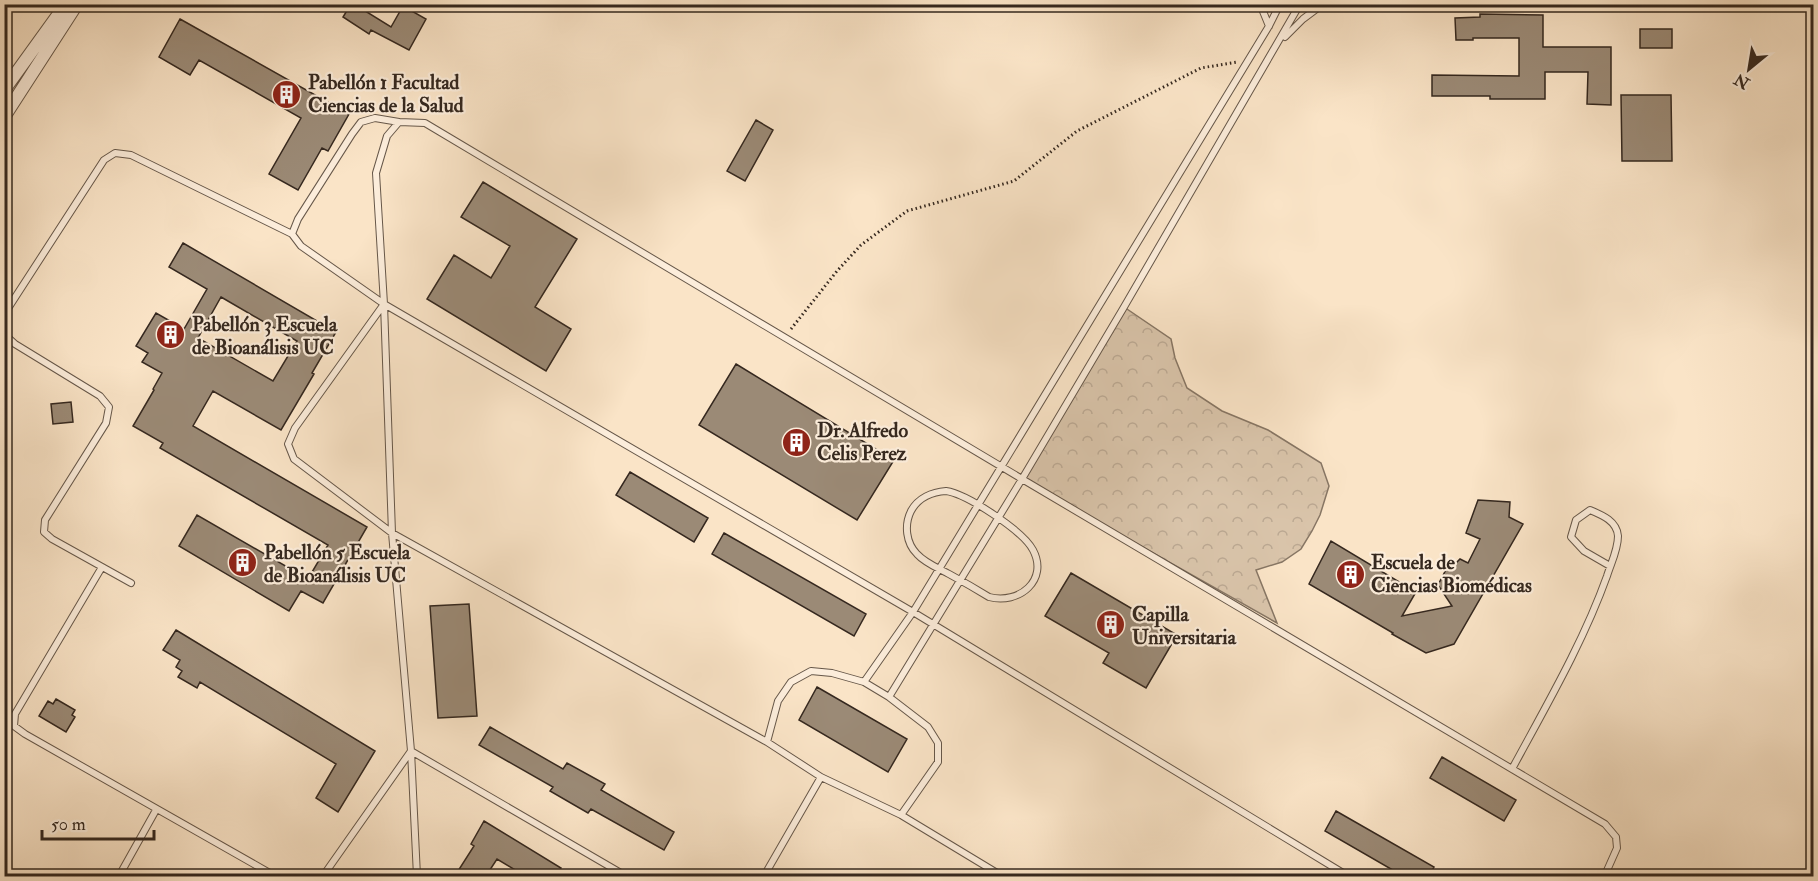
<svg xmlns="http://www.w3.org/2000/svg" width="1818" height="881" font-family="'IM FELL Double Pica',serif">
	<defs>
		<pattern id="forest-crowns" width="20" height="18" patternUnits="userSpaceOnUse" patternTransform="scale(1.5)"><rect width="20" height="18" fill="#d9c4aa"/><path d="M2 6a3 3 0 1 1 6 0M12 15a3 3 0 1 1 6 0" fill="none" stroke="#bba892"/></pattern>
	</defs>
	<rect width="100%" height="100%" fill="#fae4c7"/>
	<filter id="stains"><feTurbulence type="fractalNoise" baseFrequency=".00333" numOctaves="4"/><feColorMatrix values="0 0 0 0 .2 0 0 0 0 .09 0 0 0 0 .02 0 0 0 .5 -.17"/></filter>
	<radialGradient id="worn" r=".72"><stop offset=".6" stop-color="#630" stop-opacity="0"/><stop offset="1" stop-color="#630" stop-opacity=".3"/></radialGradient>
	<path fill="url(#forest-crowns)" stroke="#877664" stroke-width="1.5" d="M1124,307L1171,339L1175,358L1187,388L1222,411L1268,430L1321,463L1329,486L1320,515L1312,531L1301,549L1282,562L1256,570L1277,623L1022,479Z"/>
	<path fill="#9b8a76" stroke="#35281f" stroke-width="1.5" fill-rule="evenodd" d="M351,4H354L391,27L403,6L426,19L409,50L371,30L369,34L343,17Z
		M1480,14L1543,15V47H1611V105L1587,104L1588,72H1545V99H1490V96H1432V75L1519,76V38H1473V40H1456L1455,18L1480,17Z
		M180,19L349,114L328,151L322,148L298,190L269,174L301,118L199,60L190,75L159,57Z
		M1640,29H1672V48H1640Z
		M1621,95H1671L1672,161H1622Z
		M756,120L773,130L745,181L727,171Z
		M483,182L577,239L535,307L571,329L546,371L427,299L454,255L491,278L510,246L461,217Z
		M183,243L336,332L312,373L314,374L281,430L213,391L193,426L367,527L323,603L301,591L289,611L179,546L197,515L308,579L328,545L160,448L163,443L133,426L154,390L153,389L162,373L142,362L148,353L136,346L156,313L184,329L207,289L169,267ZM221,297L297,341L273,381L198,338Z
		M736,364L894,460L857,520L699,425Z
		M71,402L73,422L53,424L51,404Z
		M630,472L708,518L694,542L616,495Z
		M1478,500L1510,502L1509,517L1523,524L1454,644L1426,653L1392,634L1393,633L1309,584L1331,541L1416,592L1402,616L1452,606L1438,585L1450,562H1457L1460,559L1468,563L1480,539L1466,533Z
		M724,533L866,614L854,636L712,554Z
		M1071,573L1177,635L1146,688L1103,663L1109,653L1045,616Z
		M469,604L477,716L438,718L430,606Z
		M176,630L375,751L338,812L316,798L336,764L200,682L197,688L178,677L182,671L176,667L180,660L163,650Z
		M817,687L907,739L888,772L799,720Z
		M56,699L75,710L72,715L75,717L66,732L39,716L48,701L53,704Z
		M490,727L563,769L567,763L605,784L601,790L674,832L664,850L591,809L588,813L550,791L553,787L479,745Z
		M1442,757L1516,800L1504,821L1430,778Z
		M1336,811L1434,867L1429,876H1403L1325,831Z
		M484,821L561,868L556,876H525L497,859L486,876H467L458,871L474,846L471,844Z"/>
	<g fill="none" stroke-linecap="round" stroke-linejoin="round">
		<defs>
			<path id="service" d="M1260,4L1269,26
				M1285,37L1303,19L1323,4
				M399,122L375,118L361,122L352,134L298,219L292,234L301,246L384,304L913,612L1348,876
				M384,304L295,428L288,444L294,459L392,533L767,742L821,777L901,815L1002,876
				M4,319L5,313L104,160L115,153L131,155L292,234
				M4,334L15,344L100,396L109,407L106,423L45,520L44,532L52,539L131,583
				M946,491C967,494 1023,531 1033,550C1049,580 1019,605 989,597C976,589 962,581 949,574C938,568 925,563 917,554C906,543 904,525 911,511C918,498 932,492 946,491Z
				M102,567L15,714L14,726L25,734L275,876
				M864,682L913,612L1269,26L1280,4
				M889,697L1022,479L1124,307L1300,4
				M767,742L778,701L791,682L811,671L832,673L864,682L889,697L928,727L938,743V762L901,815
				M1512,769C1546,706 1583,643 1607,576C1611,563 1618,550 1618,536C1617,521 1602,515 1590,510L1576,520L1571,537L1584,551L1610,566
				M119,876L156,810
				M323,876L411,751L626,876
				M417,876L411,751L392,533L384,304L376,173L387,136L399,122L425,123L1022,479L1605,824L1616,837L1617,848L1605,875L1602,876
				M764,876L821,777"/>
			<path id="minor" d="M4,90L66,4
				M4,117L77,4"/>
		</defs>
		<use href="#service" stroke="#665749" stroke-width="8"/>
		<use href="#minor" stroke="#665749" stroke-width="14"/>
		<path stroke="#35281f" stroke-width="3" stroke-dasharray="1.5 3" stroke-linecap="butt" d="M791,329L837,271L861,245L907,211L1014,181L1077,131L1201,68L1237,62"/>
		<use href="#service" stroke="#fceddb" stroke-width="6"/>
		<use href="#minor" stroke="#fceddb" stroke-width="12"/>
	</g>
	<defs>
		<symbol id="building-disc" viewBox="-11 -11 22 22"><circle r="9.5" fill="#8f2418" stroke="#fceddb"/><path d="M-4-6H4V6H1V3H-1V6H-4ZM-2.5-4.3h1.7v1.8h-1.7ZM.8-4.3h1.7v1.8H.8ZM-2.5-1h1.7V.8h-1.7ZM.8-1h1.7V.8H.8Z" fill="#fff"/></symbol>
	</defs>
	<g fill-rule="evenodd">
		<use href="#building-disc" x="270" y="78" width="33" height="33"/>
		<use href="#building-disc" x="154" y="318" width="33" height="33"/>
		<use href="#building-disc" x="780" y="426" width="33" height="33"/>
		<use href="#building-disc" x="226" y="546" width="33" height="33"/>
		<use href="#building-disc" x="1334" y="558" width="33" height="33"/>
		<use href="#building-disc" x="1094" y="608" width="33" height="33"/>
	</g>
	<g text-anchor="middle" stroke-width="4.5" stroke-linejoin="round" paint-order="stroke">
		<g font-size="20" font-weight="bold" fill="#35281f" stroke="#fceddb" text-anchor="start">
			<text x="308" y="89">Pabellón 1 Facultad<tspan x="308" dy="23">Ciencias de la Salud</tspan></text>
			<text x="192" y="331">Pabellón 3 Escuela<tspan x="192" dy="23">de Bioanálisis UC</tspan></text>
			<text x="817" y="437">Dr. Alfredo<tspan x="817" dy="23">Celis Perez</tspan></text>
			<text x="264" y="559">Pabellón 5 Escuela<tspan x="264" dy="23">de Bioanálisis UC</tspan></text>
			<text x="1371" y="569">Escuela de<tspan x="1371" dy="23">Ciencias Biomédicas</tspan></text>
			<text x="1132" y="621">Capilla<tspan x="1132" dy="23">Universitaria</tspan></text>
		</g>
	</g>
	<rect width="1818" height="881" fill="none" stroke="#fae4c7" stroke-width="24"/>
	<rect x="6" y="6" width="1806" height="869" fill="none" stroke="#35281f" stroke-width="3"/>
	<rect x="12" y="12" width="1794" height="857" fill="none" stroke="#35281f" stroke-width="1.5"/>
	<g transform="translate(1749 69) rotate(210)" stroke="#fceddb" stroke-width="4.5" paint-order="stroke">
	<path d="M0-4.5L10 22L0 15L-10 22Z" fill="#35281f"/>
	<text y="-9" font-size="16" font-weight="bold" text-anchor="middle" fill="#35281f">N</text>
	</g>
	<path d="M42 830v9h112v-9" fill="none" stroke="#35281f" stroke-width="3"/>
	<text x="51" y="830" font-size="18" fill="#35281f" stroke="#fceddb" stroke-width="4.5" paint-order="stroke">50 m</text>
	<rect width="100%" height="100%" filter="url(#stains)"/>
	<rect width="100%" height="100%" fill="url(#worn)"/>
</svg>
